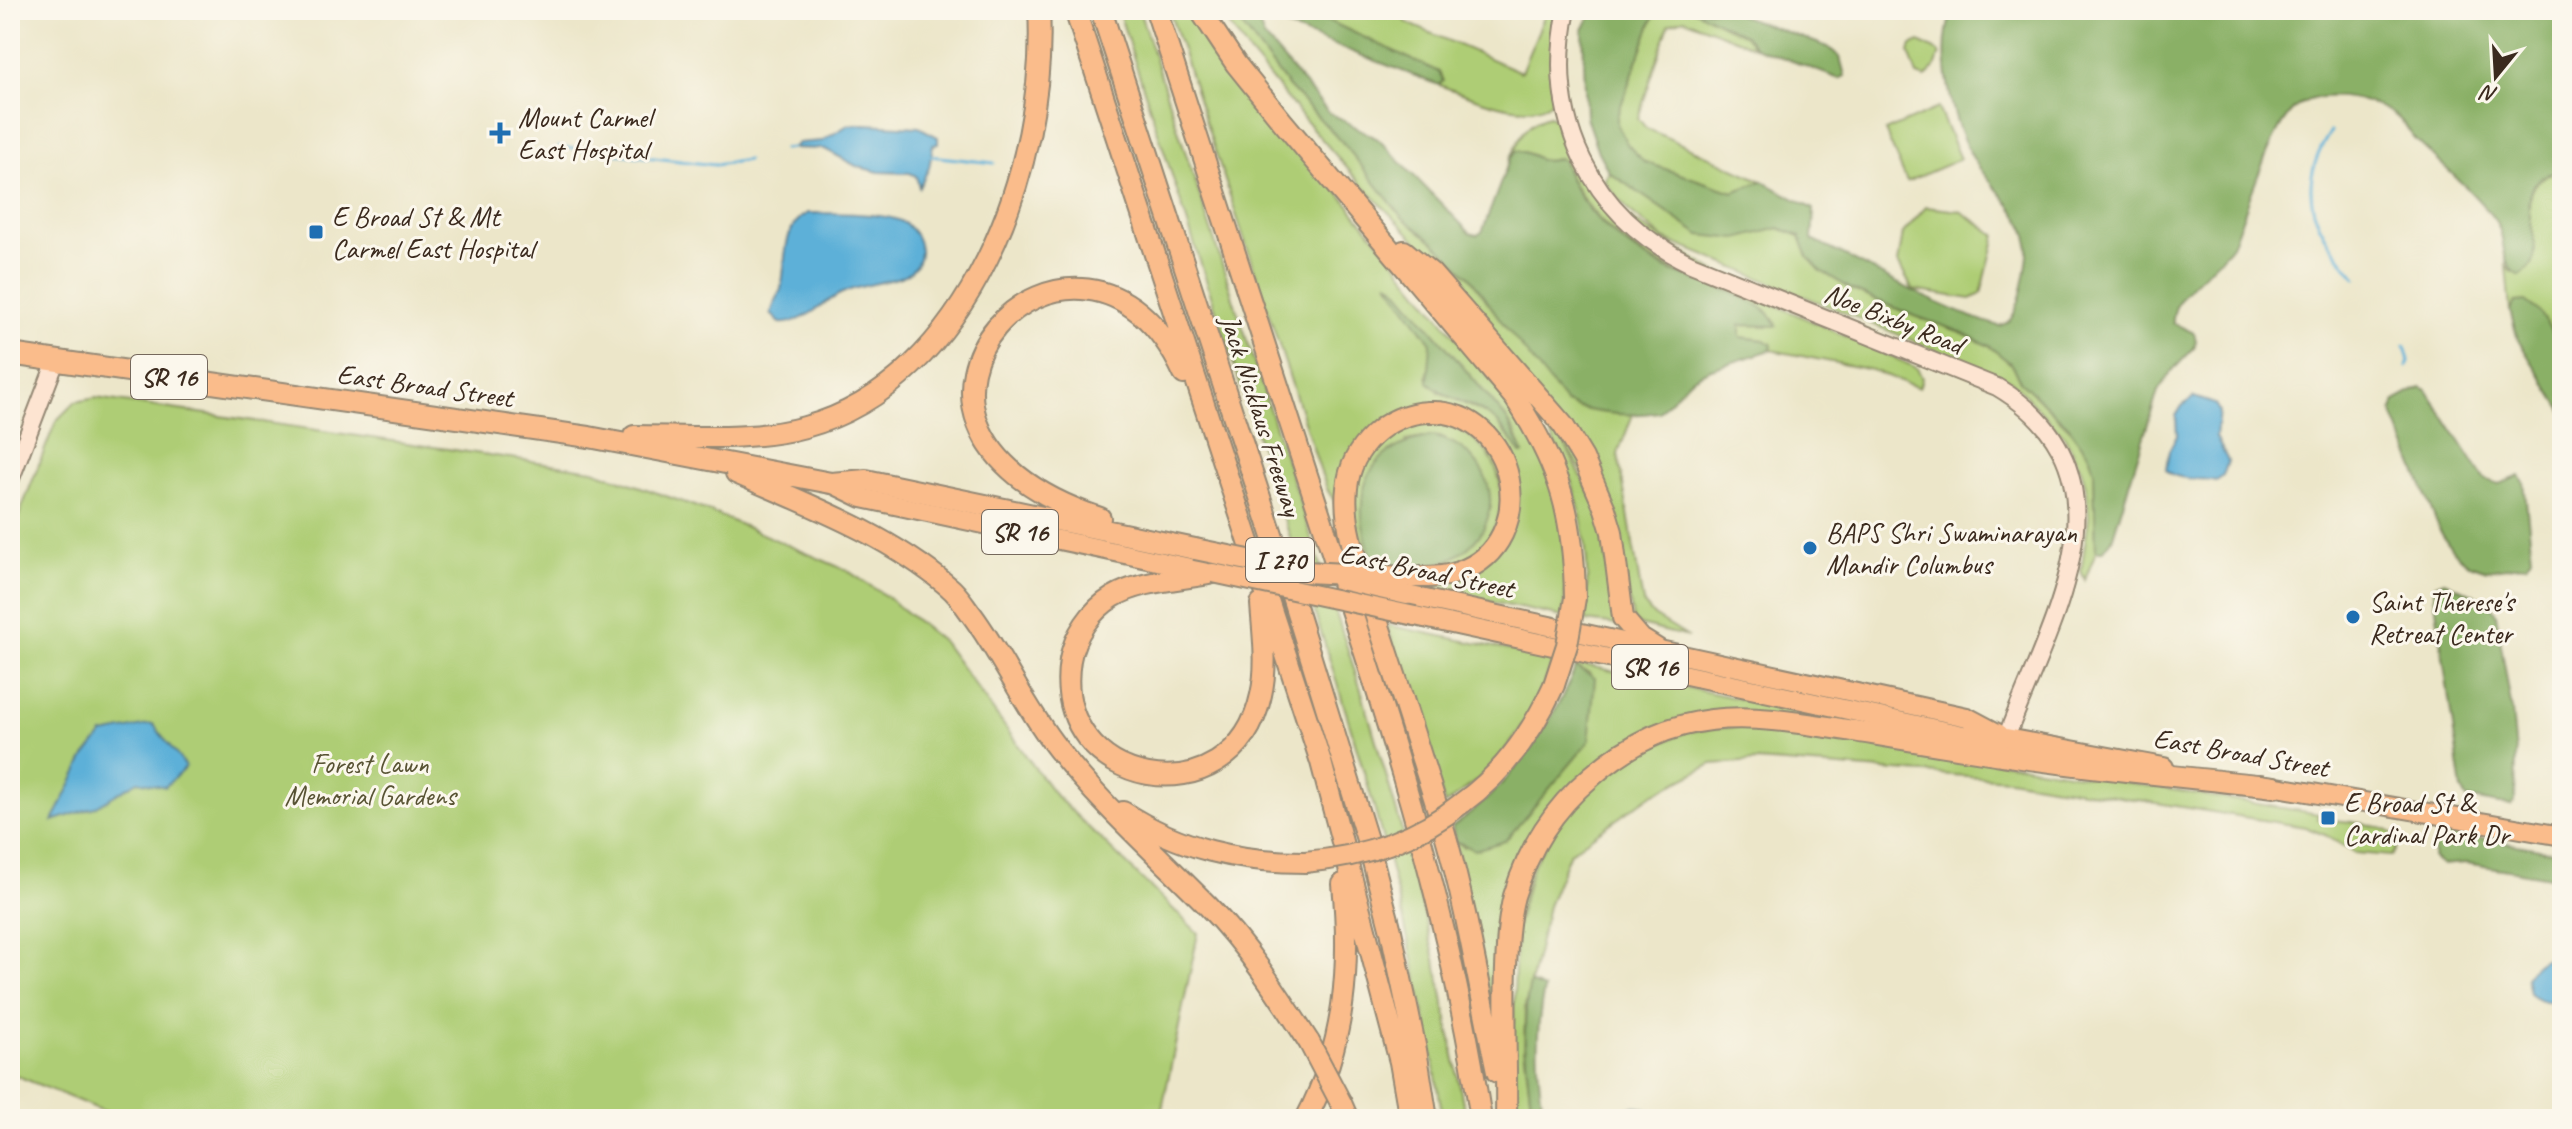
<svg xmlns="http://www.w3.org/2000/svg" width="2572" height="1129" font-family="Caveat,sans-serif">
	<rect width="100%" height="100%" fill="#fbf7ec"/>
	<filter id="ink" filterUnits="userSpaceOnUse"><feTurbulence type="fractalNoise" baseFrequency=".0125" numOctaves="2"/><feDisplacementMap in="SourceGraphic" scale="16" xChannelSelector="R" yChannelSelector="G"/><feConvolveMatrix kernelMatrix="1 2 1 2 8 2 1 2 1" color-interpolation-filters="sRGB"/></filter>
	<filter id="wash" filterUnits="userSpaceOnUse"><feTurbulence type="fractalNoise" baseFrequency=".006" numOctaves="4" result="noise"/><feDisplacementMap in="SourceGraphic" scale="32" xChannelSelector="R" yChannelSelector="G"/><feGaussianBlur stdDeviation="1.8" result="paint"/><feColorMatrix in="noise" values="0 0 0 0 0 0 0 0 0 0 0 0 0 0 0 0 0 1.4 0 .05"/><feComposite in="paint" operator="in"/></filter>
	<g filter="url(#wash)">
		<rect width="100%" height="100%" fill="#ece6c9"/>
		<path fill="#aecd74" stroke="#747c49" stroke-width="2" fill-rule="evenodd" d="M1118,10H1139L1363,696L1411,861L1439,976L1466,1119H1443C1410,900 1343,698 1274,488C1221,329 1171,169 1118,10Z
			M1169,10H1191L1502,394C1512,409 1525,424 1534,440C1561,495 1571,557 1563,617L1428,589V586L1446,583L1516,517L1476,420L1387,418L1337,505L1328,491L1320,470ZM1389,283L1394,285L1507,419L1516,434L1523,454L1496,421L1486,414L1439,392L1427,377L1433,350L1431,343Z
			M1219,10H1230L1289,87L1344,144L1403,218L1434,242L1470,277L1507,329L1578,408L1633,414L1618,454L1643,603L1654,616L1688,637L1640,625L1633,620L1615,519L1480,319L1435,260L1361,184L1299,113L1250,54Z
			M1305,10H1396L1407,23L1521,72L1547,10H1559L1552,63L1555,97C1535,126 1465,94 1439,85L1442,81L1438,72Z
			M1656,10H1694L1745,35L1755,47L1684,19L1669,24L1638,118L1646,128L1762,181L1733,192L1644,162L1627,144L1617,124V116Z
			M1920,42L1940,53L1935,68L1925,78L1917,75L1909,53L1911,46Z
			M1938,108L1960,159L1907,182L1885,131Z
			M1548,116L1555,118L1560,123L1571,153L1601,201L1753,295L1917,368L1922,378L1919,388L1872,370L1771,350L1772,344L1764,340L1740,337V325L1777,326L1775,320L1765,309C1699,277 1633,266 1587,204C1576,189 1569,178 1563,161L1559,158C1540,167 1534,151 1516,151L1510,158C1520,137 1524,123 1548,116Z
			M1609,172L1700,235L1779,228L1800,236L1808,257L1821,271L1853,290L1912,315L1961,332L1989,346L2010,363L2021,382L2079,438L2090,457L2094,471L2096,551L2085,580L2081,571L2089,517L2087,490L2081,469L2064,436L2012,381L1664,239L1629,211L1604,181Z
			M2556,172L2562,174V345L2537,310L2515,303L2510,311L2506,266L2511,272L2533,263C2537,228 2511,184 2556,172Z
			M1926,207L1960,211L1996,235L1981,294L1971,299L1913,290L1898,263L1903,233Z
			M96,398L593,470L711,512L848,571L887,597L943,642L1054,794L1198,933L1160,1119H123L10,1073V538L56,421L75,402Z
			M1531,402L1553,422L1599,510L1617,625L1585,621C1594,539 1577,470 1531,402Z
			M1425,423C1442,424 1458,427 1471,437C1511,466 1512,530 1469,556C1463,560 1455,567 1448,569C1434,573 1414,570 1399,570C1448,560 1473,560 1491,507L1445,438L1433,436L1406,441L1362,520L1374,567L1369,566C1362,543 1352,517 1355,492C1360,455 1388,426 1425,423Z
			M1387,625L1553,659C1542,698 1518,738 1490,768C1477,782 1460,793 1445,805Z
			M1576,663L1840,721L1677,722L1538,827L1495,1020L1455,841L1464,847L1590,673L1576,667Z
			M1769,724L2319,814L2318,819C2337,821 2421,822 2391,856L2355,853L2325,835L2305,827L2009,779L1756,761L1712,764L1651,795L1570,852L1548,906L1525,1006L1524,1049L1533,1119H1518L1512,1071L1516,930L1532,867L1569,806L1619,761L1688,731Z"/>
		<path fill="#8ab066" stroke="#626d42" stroke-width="2" d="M1230,10H1305L1439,72L1443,81L1439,85L1274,22L1263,21L1260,27L1264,37L1328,112L1378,139L1470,233L1477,235L1482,232L1510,158L1516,151C1534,151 1540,167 1559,158L1563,161C1578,210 1623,249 1669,270C1697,283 1767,296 1777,326L1740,325V337L1764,340L1772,344L1771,350L1708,370L1691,379L1659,412C1631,417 1591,414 1566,403L1507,329L1470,277L1434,242L1403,218L1344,144L1289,87Z
			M1593,10H1656L1617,116V124L1627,144L1644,162L1733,192L1762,181L1814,209L1812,240C1874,268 1933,307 1999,326C2004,324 2006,324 2009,321C2021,308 2033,248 2026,232C2015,205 1992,187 1976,163C1952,126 1935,51 1953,10H2562V174C2553,172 2545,174 2538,180C2515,201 2542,236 2533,262C2531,268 2525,272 2520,276C2497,265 2509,238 2494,219C2472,190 2443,166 2417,141C2408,132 2404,120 2393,114C2367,97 2314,86 2291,112C2268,137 2246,211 2232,245C2216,268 2170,294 2173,323L2194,333L2196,341L2194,348L2171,372L2158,391L2112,539L2103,551H2096L2094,472L2090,457L2069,427L2021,382L2010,363L1989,346L1961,332L1912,315L1853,290L1821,271L1808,257L1800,236L1779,228L1737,239L1700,235L1609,172L1598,152L1586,117L1583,30Z
			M1694,10H1726L1828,47L1840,57L1845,76L1839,79L1755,47L1745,35Z
			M1388,282L1394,285L1507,419L1524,454H1521C1512,440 1503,425 1489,416C1469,402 1446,399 1428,382L1431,343Z
			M2525,301L2537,310L2562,345V410L2518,340L2510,311L2515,302Z
			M2421,387L2427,390L2484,479L2500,484L2520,476L2524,482L2532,557L2527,564L2487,570L2469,564L2453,551L2440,531L2392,411L2395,401Z
			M1433,436C1496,450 1513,526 1453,558C1429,571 1400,570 1374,567C1370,551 1363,533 1362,517C1359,466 1387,444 1433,436Z
			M2444,581L2488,601L2496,614L2512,711L2516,753L2515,802L2511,806L2467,798L2462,790L2434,594L2435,585Z
			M1576,667L1595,678L1589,742L1505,841L1475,850L1455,841L1452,827C1510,786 1548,732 1576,667Z
			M2445,834L2462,835L2562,853V879L2466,863L2441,865L2433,858L2436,839Z
			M1530,983L1544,989C1534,1039 1537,1069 1544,1119H1533C1527,1073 1520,1029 1530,983Z"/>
		<path fill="#5db0d8" stroke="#4c6d7b" stroke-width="2" d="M864,124L919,127L938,137V144L933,145L929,168L919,187L916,176L910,173L879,172L858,167L825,149L792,148L798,143L822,141L848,125Z
			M808,213C828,213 877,213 895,219C909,223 919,236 920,250C921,260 914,270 905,275C885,284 860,284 840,294C821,304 802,325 780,323L771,314C773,305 778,298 781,289C787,264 780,227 808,213Z
			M2194,397L2215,404L2219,411L2216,437L2228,461L2223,476L2217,481C2201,478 2176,481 2166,470L2169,450L2177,436L2176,416L2182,406Z
			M153,724L186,767L165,787L138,781L95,807L53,821L84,758L103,734Z
			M2562,955V998C2550,1005 2540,1001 2529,993L2526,977C2535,961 2545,957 2562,955Z
			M1635,1106L1673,1119H1628L1630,1108Z"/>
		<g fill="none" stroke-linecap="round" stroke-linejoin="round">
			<path stroke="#5db0d8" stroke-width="3" d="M2331,131C2291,191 2316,231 2357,278
				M559,147L715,165L747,160
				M783,149L792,148
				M930,156L994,163
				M2405,346L2409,361L2407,367"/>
		</g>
	</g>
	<g filter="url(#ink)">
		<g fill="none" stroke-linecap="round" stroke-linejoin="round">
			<defs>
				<path id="secondary" d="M1567,10C1544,118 1590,216 1691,264L1997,387C2142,473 2050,621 2006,738
					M10,481L56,361"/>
				<path id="primary" d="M831,483L862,498L1209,572
					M1407,595L1967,717L1999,734
					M1415,616L1963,735L2006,738L2164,767
					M2260,784L2562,836"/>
				<path id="highway" d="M1075,10L1321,762L1400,1062L1410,1119
					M1101,10L1287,580L1369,846L1391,931L1416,1050L1427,1119
					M1156,10C1220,204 1281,398 1345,592C1403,767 1453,936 1481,1119
					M1200,10L1236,64L1282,121L1515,398C1560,467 1574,516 1575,598
					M1404,251L1431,273L1563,425L1583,458L1605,509L1612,532L1623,618L1641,639L1657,649
					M10,354L589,437L831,483L866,480L1195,549
					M634,436C689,436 751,442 805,427C969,383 1048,164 1039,10
					M736,473C809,505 887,534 949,587C958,594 965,606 972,615C1003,657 1024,706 1057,748C1102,806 1157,854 1208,906C1248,947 1278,994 1309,1042
					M1100,518C814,423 1082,152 1184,374
					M1213,573C1181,580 1141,580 1113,597C1091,610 1074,636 1070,660C1049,789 1234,823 1261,695C1268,665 1263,634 1261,604
					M1405,577C1423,577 1442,578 1459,572C1544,542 1517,408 1428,412C1386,414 1351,447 1347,488C1342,532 1365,581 1378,623C1401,692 1423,761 1444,830C1467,909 1480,992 1497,1072
					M1462,803C1504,773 1533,731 1554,685
					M1123,812C1180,849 1239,862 1305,862
					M1341,1103L1348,1119
					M1306,1119C1345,1045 1351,966 1343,884
					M1506,1119C1507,1069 1504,1018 1506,968C1507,944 1508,919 1514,896C1529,847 1553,809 1592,776C1679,701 1749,715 1854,731C1908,740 1961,749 2015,757C2101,770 2188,777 2274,787"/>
			</defs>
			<use href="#secondary" stroke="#948874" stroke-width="20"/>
			<use href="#primary" stroke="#948874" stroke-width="22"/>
			<use href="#highway" stroke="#948874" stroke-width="24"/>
			<use href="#secondary" stroke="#fde4d1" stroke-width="16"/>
			<use href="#primary" stroke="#fabc8b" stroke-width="18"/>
			<use href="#highway" stroke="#fabc8b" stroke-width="20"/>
			<defs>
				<path id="primary-bridge" d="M1213,573L1415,616
					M1340,580L1407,595"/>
				<path id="highway-bridge" d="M1195,549L1306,572L1405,577
					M1554,685L1567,645L1575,598
					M1305,862C1363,857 1416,840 1462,803
					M1309,1042L1341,1103"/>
			</defs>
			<use href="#primary-bridge" stroke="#948874" stroke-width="22" stroke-linecap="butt"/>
			<use href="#highway-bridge" stroke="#948874" stroke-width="24" stroke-linecap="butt"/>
			<use href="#primary-bridge" stroke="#fabc8b" stroke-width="18"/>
			<use href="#highway-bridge" stroke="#fabc8b" stroke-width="20"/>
		</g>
	</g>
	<g fill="#1f6fb2" stroke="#fbf7ec" stroke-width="3">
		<path d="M496 121h8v8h8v8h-8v8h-8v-8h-8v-8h8z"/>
		<rect x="308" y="224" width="16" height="16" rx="4"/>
		<circle cx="1810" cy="548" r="8"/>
		<circle cx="2353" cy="617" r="8"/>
		<rect x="2320" y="810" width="16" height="16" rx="4"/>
	</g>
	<g text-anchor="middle" stroke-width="6" stroke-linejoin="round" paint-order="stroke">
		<g fill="#fbf7ec" stroke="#75685c" stroke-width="2">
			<rect x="131" y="355" width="76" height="44" rx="6"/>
			<rect x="982" y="510" width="76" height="44" rx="6"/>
			<rect x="1246" y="538" width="68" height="44" rx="6"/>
			<rect x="1612" y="645" width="76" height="44" rx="6"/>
		</g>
		<g font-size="26" font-weight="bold" fill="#3b2a1e">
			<text x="169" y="386">SR 16</text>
			<text x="1020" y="541">SR 16</text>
			<text x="1280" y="569">I 270</text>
			<text x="1650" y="676">SR 16</text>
		</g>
		<g font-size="28" fill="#3b2a1e" stroke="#fbf7ec" text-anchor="start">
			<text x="518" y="127">Mount Carmel<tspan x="518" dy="32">East Hospital</tspan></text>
			<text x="332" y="226">E Broad St &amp; Mt<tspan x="332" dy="32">Carmel East Hospital</tspan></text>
			<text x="1826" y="542">BAPS Shri Swaminarayan<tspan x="1826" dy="32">Mandir Columbus</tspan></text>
			<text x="2369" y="611">Saint Therese's<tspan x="2369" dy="32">Retreat Center</tspan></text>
			<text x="2344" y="812">E Broad St &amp;<tspan x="2344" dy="32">Cardinal Park Dr</tspan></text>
		</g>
		<g font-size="28" fill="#3b2a1e" stroke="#fbf7ec">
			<text transform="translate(1894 318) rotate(22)" y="10">Noe Bixby Road</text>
			<text transform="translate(425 385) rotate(8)" y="10">East Broad Street</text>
			<text transform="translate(1262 415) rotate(72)" y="10">Jack Nicklaus Freeway</text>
			<text transform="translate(1427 570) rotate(12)" y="10">East Broad Street</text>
			<text transform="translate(2241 752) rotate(10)" y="10">East Broad Street</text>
		</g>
		<g font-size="28" fill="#585334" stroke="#fbf7ec">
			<text x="370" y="773">Forest Lawn<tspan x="370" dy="32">Memorial Gardens</tspan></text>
		</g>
	</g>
	<rect width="2572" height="1129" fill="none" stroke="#fbf7ec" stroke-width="40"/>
	<g transform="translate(2496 76) rotate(198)" stroke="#fbf7ec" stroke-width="6" paint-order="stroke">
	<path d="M0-6L14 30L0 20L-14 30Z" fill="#3b2a1e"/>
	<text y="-12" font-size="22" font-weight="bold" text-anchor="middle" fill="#3b2a1e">N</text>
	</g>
</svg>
